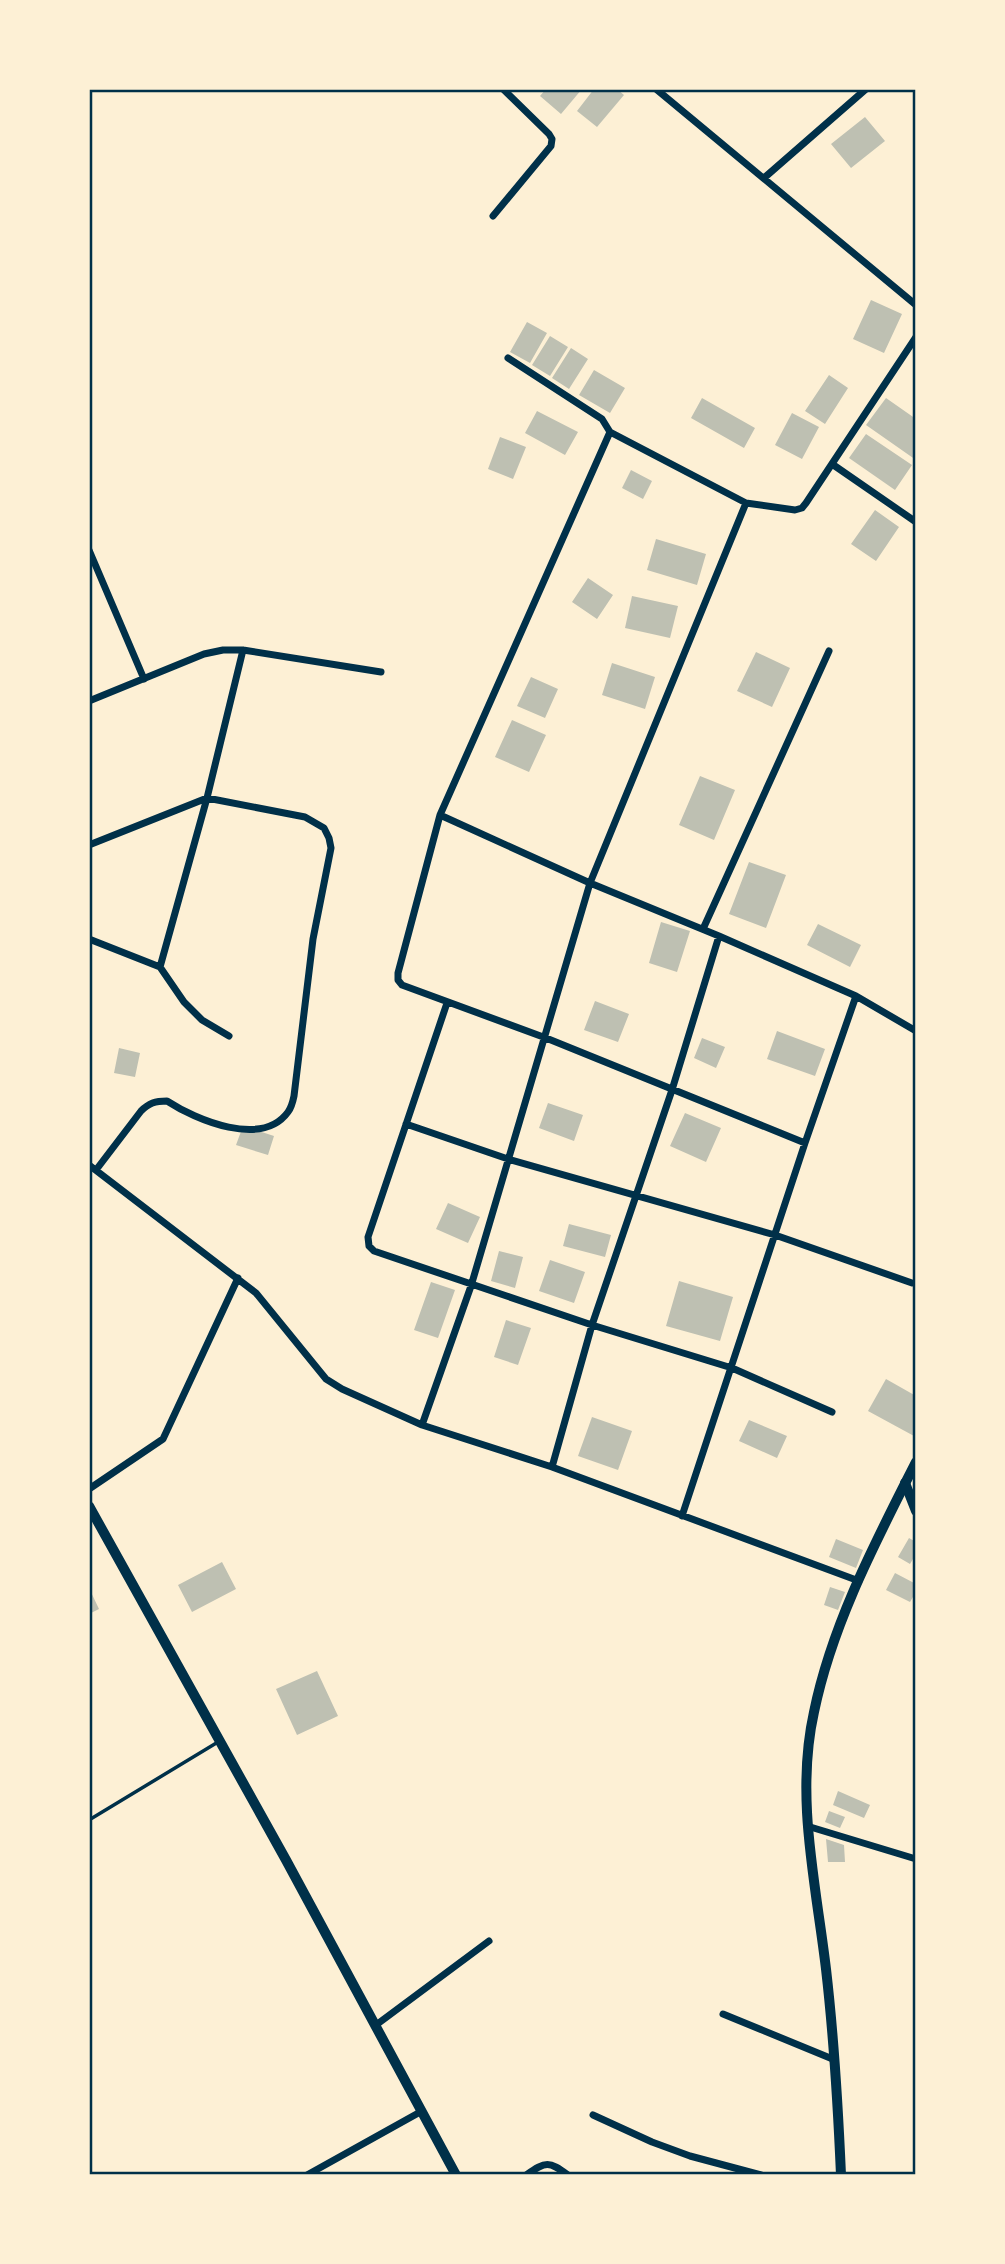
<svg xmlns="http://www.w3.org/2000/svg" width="1005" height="2264" font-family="Lora,serif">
	<rect width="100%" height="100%" fill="#fdf0d5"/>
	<path fill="#bec0b2" d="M546,89H582L561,114L540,96Z
		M594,89H617L624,95L597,127L577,111Z
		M865,117L885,141L851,168L831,144Z
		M871,300L902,314L884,353L853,339Z
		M527,322L547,333L530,363L510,352Z
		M550,336L568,347L550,376L532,365Z
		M571,348L588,359L569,389L552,378Z
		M594,370L625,388L610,413L579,395Z
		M829,375L848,388L825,424L805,411Z
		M702,398L755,428L744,448L691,418Z
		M886,398L916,419V460L866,425Z
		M537,411L578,432L565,455L525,433Z
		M792,413L819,427L802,459L775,445Z
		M866,434L912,465L895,490L849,458Z
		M500,437L526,447L513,479L488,469Z
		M631,470L652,481L643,499L622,488Z
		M875,510L899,527L876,561L851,544Z
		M656,539L706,554L697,585L647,570Z
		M588,578L613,595L597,619L572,602Z
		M632,596L678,606L670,638L625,628Z
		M756,652L790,668L772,707L737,691Z
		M612,663L655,677L645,709L602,695Z
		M531,677L558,689L545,718L517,706Z
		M512,720L546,735L529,772L495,757Z
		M700,776L735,790L714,840L679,825Z
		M749,862L786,875L766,928L729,914Z
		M661,922L690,931L677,972L649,963Z
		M818,924L861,945L850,967L807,945Z
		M595,1001L629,1014L618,1042L584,1030Z
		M777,1031L825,1049L815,1076L767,1059Z
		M702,1038L725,1047L716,1068L694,1058Z
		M119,1048L140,1053L135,1077L114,1073Z
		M548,1103L583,1115L574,1141L539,1128Z
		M685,1113L721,1128L706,1162L670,1146Z
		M243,1126L274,1136L268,1155L236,1145Z
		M448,1203L480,1217L468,1243L436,1229Z
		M569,1224L611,1235L605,1257L563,1246Z
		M499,1251L523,1257L515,1288L491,1281Z
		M550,1260L585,1272L574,1303L539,1291Z
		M679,1281L733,1297L720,1341L666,1326Z
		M431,1282L455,1290L438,1338L414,1330Z
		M506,1320L531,1328L518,1365L494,1357Z
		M886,1379L916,1396V1432L914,1436L868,1411Z
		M592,1417L632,1431L618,1470L578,1456Z
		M749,1420L787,1436L777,1458L739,1441Z
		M909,1538L916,1542V1554L910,1564L898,1557Z
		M836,1539L863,1550L856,1568L829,1557Z
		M222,1562L236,1589L192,1612L178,1585Z
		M895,1573L916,1584V1592L910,1602L886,1590Z
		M830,1587L845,1592L838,1610L824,1605Z
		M89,1588L99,1609L89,1614Z
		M317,1671L338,1716L297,1735L276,1689Z
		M838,1791L870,1805L864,1818L833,1805Z
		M829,1811L845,1817L840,1828L825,1822Z
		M826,1839L844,1845L845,1862H828Z"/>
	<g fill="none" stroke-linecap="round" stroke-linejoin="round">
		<path stroke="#003049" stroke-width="3.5" d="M89,1820L218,1742"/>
		<path stroke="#003049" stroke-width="7" d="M656,89L916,305
			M764,178L866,89
			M493,216L551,146L552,139L549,134L503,89
			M508,358L602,419L610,432L746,503L795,510L802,508L806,503L916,337
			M610,432L440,815L398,973V980L402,985L546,1038L805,1143
			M832,464L916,522
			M89,550L144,679
			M89,701L204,654L223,650H243L381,672
			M440,815L590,883L719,936L856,996L916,1031
			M89,845L207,798L305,817L324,828L329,838L331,848L313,939L294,1096C293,1101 291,1108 288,1112C262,1148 196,1120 167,1101C155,1101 149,1103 141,1111L96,1170
			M703,929L829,651
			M89,939L160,967L184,1002L202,1020L229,1036
			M160,967L207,798L243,650
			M447,1003L368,1237L369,1246L374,1251L592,1325L732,1368L832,1412
			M406,1124L508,1159L775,1235L912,1283
			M89,1165L256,1293L326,1379L342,1389L422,1425L552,1467L859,1581
			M422,1425L471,1286L590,883L746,503
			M552,1467L592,1325L672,1090L719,936
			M89,1489L163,1439L238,1278
			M682,1516L805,1143L856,996
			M807,1826L916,1859
			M723,2014L835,2060
			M376,2025L489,1941
			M593,2115L652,2142L690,2156L761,2175
			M307,2175L422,2111
			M526,2175C546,2161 549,2161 568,2175"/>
		<path stroke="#003049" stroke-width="10" d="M905,1483L916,1511
			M89,1506L286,1860L456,2175"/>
		<path stroke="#003049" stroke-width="10" d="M841,2175C838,2106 834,2038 826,1969C816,1884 795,1797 814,1712C832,1624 876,1541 916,1462"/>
	</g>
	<rect width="1005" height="2264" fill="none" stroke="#fdf0d5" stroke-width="182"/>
	<rect x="91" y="91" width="823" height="2082" fill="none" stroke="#003049" stroke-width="2.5"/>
</svg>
